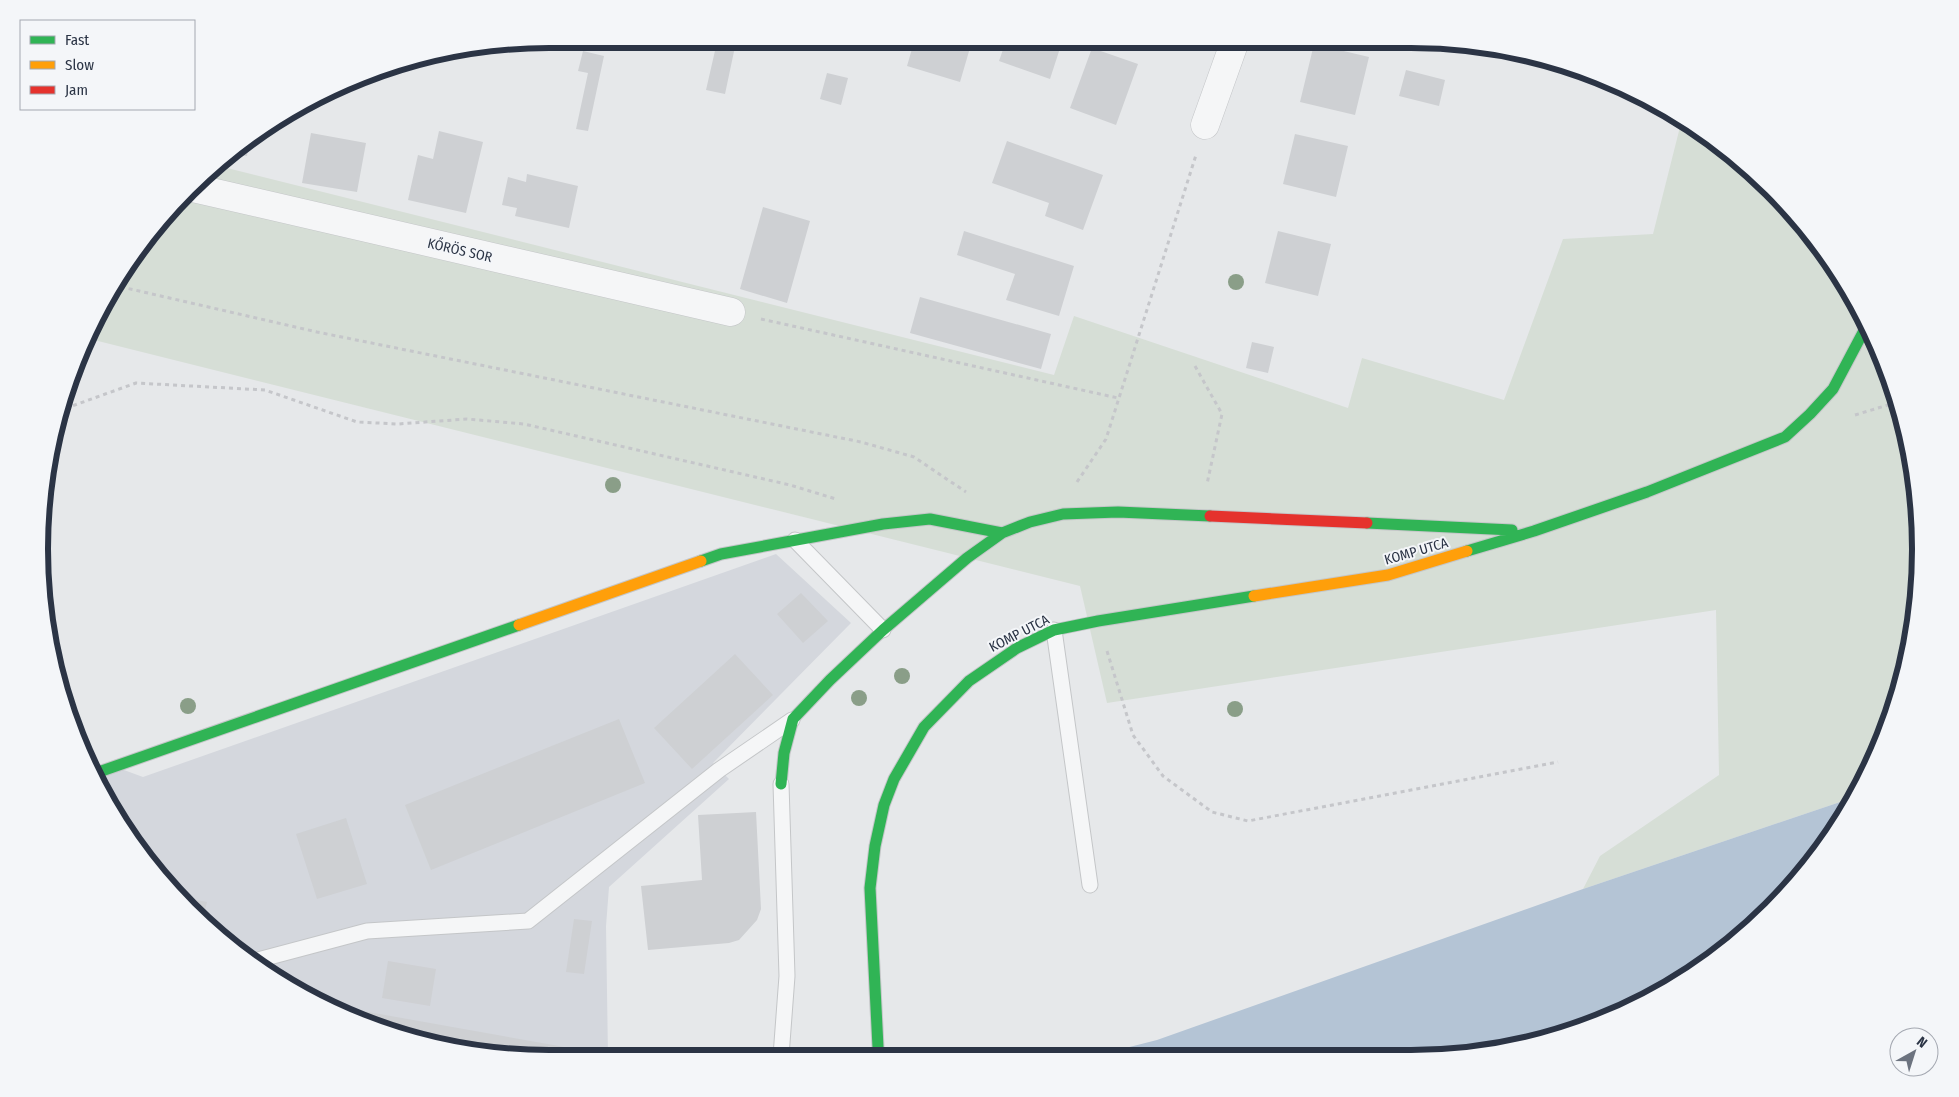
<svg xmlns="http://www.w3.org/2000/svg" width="1959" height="1097" font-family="'Fira Sans Condensed',sans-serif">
	<rect width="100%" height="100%" fill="#e6e8ea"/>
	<path fill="#d4d7dd" d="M776,554L851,623L713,763L729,779L609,887L606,926L608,1057H515L385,1031L293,990L213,932L165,884L107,804L91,771L113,766L143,777Z"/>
	<path fill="#d6ded6" d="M1682,119L1747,165L1815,238L1868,323L1903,417L1919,515L1916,615L1893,713L1855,797L1583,889L1600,856L1719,775L1716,610L1107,703L1080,586L86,338C109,277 166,207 215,165L1054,375L1074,316L1348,408L1362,358L1504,400L1563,239L1653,234Z"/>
	<path fill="#b4c4d5" d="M1855,797L1852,804L1771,909L1693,972L1575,1031L1477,1054L1098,1055L1157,1040L1583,889Z"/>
	<path fill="#ced0d3" d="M972,41L960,82L907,66L914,42Z
		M1006,41L1062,42L1050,79L999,61Z
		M717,42H736L725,94L706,90Z
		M1314,44L1369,57L1355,115L1300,102Z
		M1092,48L1138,64L1116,125L1070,108Z
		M583,51L604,56L588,131L576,129L588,73L578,71Z
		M1406,70L1445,80L1439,106L1399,96Z
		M827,73L848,78L841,105L820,99Z
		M439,131L483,142L466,213L408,200L418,155L433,159Z
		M311,133L366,143L357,192L302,183Z
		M1295,134L1348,146L1336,197L1283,184Z
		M250,137L247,156L228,153L238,144Z
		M1007,141L1103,175L1083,230L1045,216L1049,203L992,183Z
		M527,174L578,186L569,228L515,216L517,208L502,205L508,177L526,182Z
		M763,207L810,221L787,303L740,289Z
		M964,231L1074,266L1059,316L1006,300L1015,274L957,255Z
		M1278,231L1331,244L1318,296L1265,283Z
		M920,297L1051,334L1041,369L910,333Z
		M1252,342L1274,347L1268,373L1246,368Z
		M801,593L828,621L803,643L777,614Z
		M735,654L773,695L692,769L654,728Z
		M619,719L645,783L431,870L405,805Z
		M756,812L761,909L757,920L739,940L729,943L648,950L641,886L702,880L698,815Z
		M346,818L367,884L317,899L296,834Z
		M176,896L207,902L202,922Z
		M574,919L592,921L584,974L566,972Z
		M388,961L436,969L430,1006L382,998Z
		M329,1005L604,1054V1057H515L385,1031Z"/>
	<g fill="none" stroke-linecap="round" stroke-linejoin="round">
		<defs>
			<path id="lane" d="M795,540L883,630
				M1054,630L1090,885
				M781,784L787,976L781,1056
				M254,961L367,931L528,921L719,770L792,720"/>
			<path id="street" d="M1205,125L1235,41
				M189,187L731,312"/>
			<path id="fast" d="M1367,523L1512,530
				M1467,551L1534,531L1647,492L1785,437L1810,414L1833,389L1868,323
				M701,561L721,554L883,524L930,519L1002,533
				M93,774L519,625
				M781,784L784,753L793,719L830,680L883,630L967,558L1002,533L1030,522L1063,514L1118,512L1210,516
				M878,1047L870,888L875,846L884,805L894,779L924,727L969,681L1017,648L1054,630L1098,621L1254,596"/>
			<path id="slow" d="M1254,596L1388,575L1467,551
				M519,625L701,561"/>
			<path id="jam" d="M1210,516L1367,523"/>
		</defs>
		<use href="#lane" stroke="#c4c6c8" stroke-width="17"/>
		<use href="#street" stroke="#c4c6c8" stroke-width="29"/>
		<use href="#fast" stroke="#c4c6c8" stroke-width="13"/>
		<use href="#slow" stroke="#c4c6c8" stroke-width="13"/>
		<use href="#jam" stroke="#c4c6c8" stroke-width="13"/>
		<path stroke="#c5c6ca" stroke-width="3" stroke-dasharray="4 4" stroke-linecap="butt" d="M113,285L317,332L861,442L914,457L966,492
			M761,319L1118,398
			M1195,366L1222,414L1207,484
			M58,411L136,383L265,390L357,422L398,424L467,419L524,424L790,485L836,499
			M1855,415L1898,402
			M1077,482L1106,439L1196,155
			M1107,651L1133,735L1163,776L1212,812L1248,821L1558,762"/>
		<use href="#lane" stroke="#f5f6f7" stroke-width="15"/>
		<use href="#street" stroke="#f5f6f7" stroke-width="28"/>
		<use href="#fast" stroke="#30b455" stroke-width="11"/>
		<use href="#slow" stroke="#ff9f0a" stroke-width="11"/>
		<use href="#jam" stroke="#e5322d" stroke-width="11"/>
	</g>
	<g fill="#8a9e88">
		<circle cx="1236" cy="282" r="8"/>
		<circle cx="613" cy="485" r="8"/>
		<circle cx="902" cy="676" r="8"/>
		<circle cx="859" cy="698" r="8"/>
		<circle cx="188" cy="706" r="8"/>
		<circle cx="1235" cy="709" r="8"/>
	</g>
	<g text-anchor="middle" stroke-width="4" stroke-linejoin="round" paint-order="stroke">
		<g font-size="14" fill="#2b3445" stroke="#f4f6f9">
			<text transform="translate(460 250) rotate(13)" y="5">KŐRÖS SOR</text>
			<text transform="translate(1416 551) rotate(-16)" y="5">KOMP UTCA</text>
			<text transform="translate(1019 633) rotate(-27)" y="5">KOMP UTCA</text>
		</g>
	</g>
	<path d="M0 0H1959V1097H0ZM549 48H1411A501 501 0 0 1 1912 549V549A501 501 0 0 1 1411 1050H549A501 501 0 0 1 48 549V549A501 501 0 0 1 549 48Z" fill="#f4f6f9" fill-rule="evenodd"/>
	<path fill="none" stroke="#2b3445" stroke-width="6" d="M549 48H1411A501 501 0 0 1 1912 549V549A501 501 0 0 1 1411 1050H549A501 501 0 0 1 48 549V549A501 501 0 0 1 549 48Z"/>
	<rect x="20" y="20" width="175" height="90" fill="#f4f6f9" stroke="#a4a8b1"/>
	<rect x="30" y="36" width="25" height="8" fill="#30b455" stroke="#a4a8b1"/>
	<text x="65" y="45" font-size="15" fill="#2b3445">Fast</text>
	<rect x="30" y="61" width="25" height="8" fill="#ff9f0a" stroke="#a4a8b1"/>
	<text x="65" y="70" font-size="15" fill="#2b3445">Slow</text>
	<rect x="30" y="86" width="25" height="8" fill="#e5322d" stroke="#a4a8b1"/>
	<text x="65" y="95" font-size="15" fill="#2b3445">Jam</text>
	<g transform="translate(1914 1052) rotate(39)"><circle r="24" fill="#f4f6f9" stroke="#a4a8b1"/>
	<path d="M0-4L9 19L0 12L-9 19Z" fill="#6c737f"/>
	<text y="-8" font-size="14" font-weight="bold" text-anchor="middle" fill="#2b3445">N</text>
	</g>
</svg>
